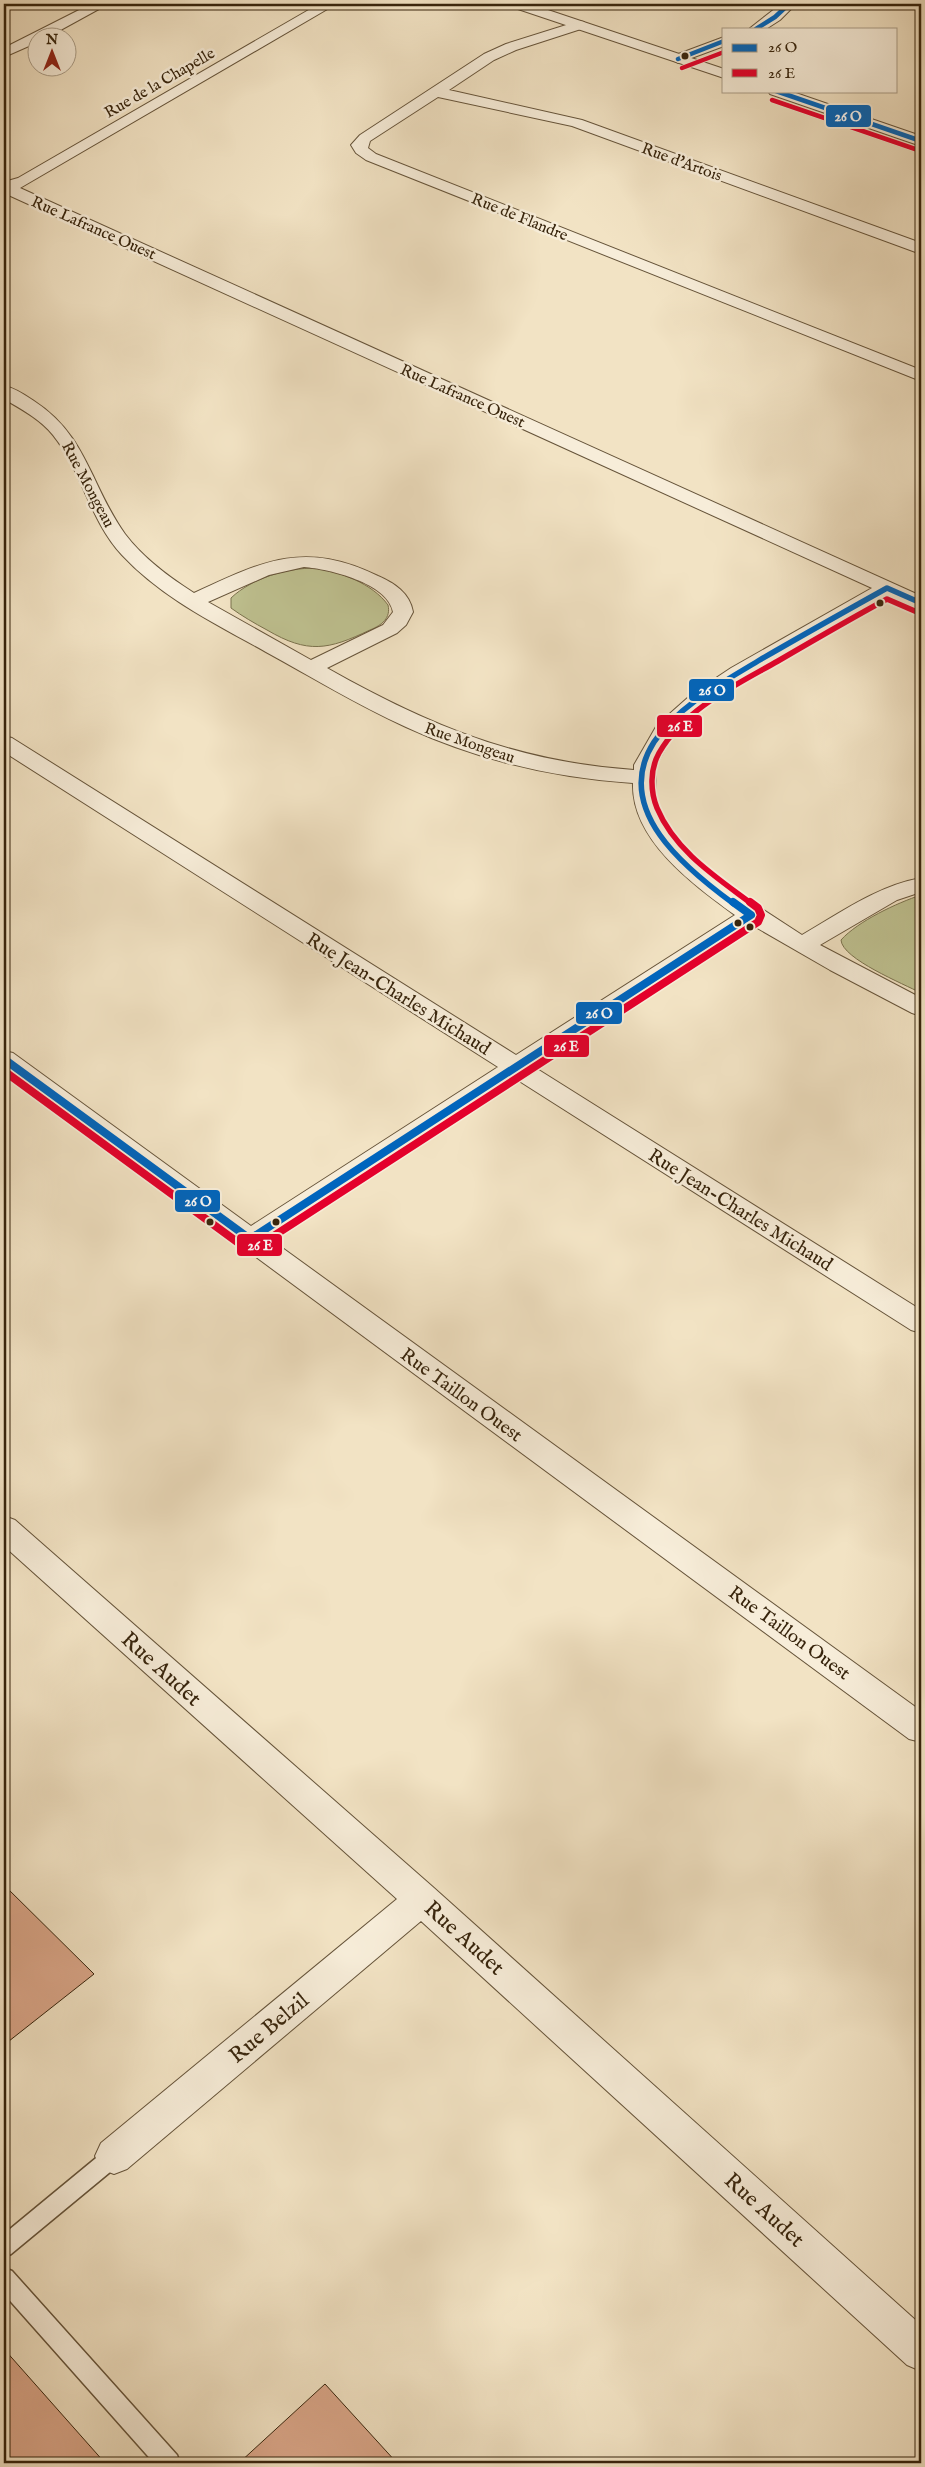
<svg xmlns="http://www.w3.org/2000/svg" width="925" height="2467" font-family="'IM FELL English',serif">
	<rect width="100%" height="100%" fill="#f2e3c4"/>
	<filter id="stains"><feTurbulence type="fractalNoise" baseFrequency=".004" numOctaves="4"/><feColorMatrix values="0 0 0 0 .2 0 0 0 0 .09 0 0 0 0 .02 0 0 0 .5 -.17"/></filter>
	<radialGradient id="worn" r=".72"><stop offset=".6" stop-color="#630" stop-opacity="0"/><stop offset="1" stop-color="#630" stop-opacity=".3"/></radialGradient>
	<path fill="#bfc291" stroke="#7b734e" d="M315,568C340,572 372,583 388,605C391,618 382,625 370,630C328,650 308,654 267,630C254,623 242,616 231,608V598C252,578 287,568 315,568Z
		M921,895V993C904,984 842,959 841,940C858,921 897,903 921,895Z"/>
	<path fill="#daa689" stroke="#37240c" d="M4,1885L94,1974L4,2045Z
		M4,2349L105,2463H4Z
		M325,2384L397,2463H239Z"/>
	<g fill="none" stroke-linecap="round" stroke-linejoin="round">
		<defs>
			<path id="service" d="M114,2146L121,2149L124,2156L121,2163L11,2254L4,2257V2234L107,2149Z
				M4,2268L12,2271L177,2455L180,2463H154L4,2294Z"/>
			<path id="minor" d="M319,4H336L20,188L921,596V609L888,596L746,677L707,703L674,733L656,765L655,799L668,829L690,856L722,883L802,935C840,913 877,886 921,878V892L897,900L820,945L921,998V1016L912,1013L830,970L752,925L534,1067L921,1310V1333L911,1330L516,1079L270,1239L921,1711V1742L909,1739L4,1071V1051L13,1053L251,1226L498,1067L4,752V736L12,738L516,1055L735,915C694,885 631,840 633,783C554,778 478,760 406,727C357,705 312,677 266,652C216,624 162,598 122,555C90,521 82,471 53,435C40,419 21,409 4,399V386C15,388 25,395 34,401C87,435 91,487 125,534C143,558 169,577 194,593C263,561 304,540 378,576C394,583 410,593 413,612L406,625L397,633L327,668C428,725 516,762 634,770V765L657,725L692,694L731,668L872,588L4,193V182L18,178ZM304,567C329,569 388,583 393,612L383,625L311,660L208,602L269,575Z
				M781,4H796L780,20L766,29H749Z
				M579,21L584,22L586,25L584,28L516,50L494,60L449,90L582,120L921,243V254L572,126L438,97L370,141L368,148L376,154L921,370V381L366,160L356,153L351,145L360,135L484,54L506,44Z
				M724,37V46L678,63L671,59L673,56Z
				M4,1516L15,1520L434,1888L921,2325V2371L907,2365L421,1921L127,2169L114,2174L101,2169L95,2156L101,2143L397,1899L4,1546Z"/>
			<path id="tertiary" d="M91,4H108L46,38H38V42L4,57V48Z
				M510,4H530L724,69V78L512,7Z
				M768,91H790L921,136V146L770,94Z"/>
		</defs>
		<use href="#service" stroke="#66543a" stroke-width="3"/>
		<use href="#minor" stroke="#66543a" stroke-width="2"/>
		<use href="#tertiary" stroke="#66543a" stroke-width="2"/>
		<use href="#service" fill="#f7edd9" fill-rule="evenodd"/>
		<use href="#minor" fill="#f7edd9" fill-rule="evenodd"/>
		<use href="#tertiary" fill="#f7edd9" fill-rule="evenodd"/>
		<defs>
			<path id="bus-1-far2" d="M756,29L775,17L789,4
				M678,59L724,41
				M776,91L921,141"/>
			<path id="bus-1-far1" d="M734,904C686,869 611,809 654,742C678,706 722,683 758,661C801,636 844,612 887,588L921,603"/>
			<path id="bus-1" d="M4,1059L250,1239L751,915L733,902"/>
			<path id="bus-2-far2" d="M682,68L724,52
				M772,100L918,150"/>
			<path id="bus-2-far1" d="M752,904C716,877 675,851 657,808C650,791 650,769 659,753C684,709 736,685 778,661C814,640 850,619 887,599L917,612"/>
			<path id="bus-2" d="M4,1071L244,1247L255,1248L758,922L761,915L758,908L750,902"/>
		</defs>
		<use href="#bus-1-far2" stroke="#f7edd9" stroke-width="6"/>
		<use href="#bus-1-far1" stroke="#f7edd9" stroke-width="9"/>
		<use href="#bus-1" stroke="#f7edd9" stroke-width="11"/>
		<use href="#bus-2-far2" stroke="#f7edd9" stroke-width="6"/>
		<use href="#bus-2-far1" stroke="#f7edd9" stroke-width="9"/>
		<use href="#bus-2" stroke="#f7edd9" stroke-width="11"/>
		<use href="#bus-1-far2" stroke="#0065bd" stroke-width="4.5"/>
		<use href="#bus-1-far1" stroke="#0065bd" stroke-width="5.5"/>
		<use href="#bus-1" stroke="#0065bd" stroke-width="8"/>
		<use href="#bus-2-far2" stroke="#e4002b" stroke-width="4.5"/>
		<use href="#bus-2-far1" stroke="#e4002b" stroke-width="5.5"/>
		<use href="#bus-2" stroke="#e4002b" stroke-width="8"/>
	</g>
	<g fill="#37240c" stroke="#f7edd9" stroke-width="2">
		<circle cx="685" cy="56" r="4.5"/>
		<circle cx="880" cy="603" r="4.5"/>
		<circle cx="738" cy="923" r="4.5"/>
		<circle cx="750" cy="927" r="4.5"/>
		<circle cx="210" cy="1222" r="4.5"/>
		<circle cx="276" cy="1222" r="4.5"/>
	</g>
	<g text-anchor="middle" stroke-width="5" stroke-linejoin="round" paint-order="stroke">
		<g font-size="16" fill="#37240c" stroke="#f7edd9">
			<text transform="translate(159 82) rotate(-30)" y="6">Rue de la Chapelle</text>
			<text transform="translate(682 161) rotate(20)" y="6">Rue d'Artois</text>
			<text transform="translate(520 216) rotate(22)" y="6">Rue de Flandre</text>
			<text transform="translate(94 227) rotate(24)" y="6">Rue Lafrance Ouest</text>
			<text transform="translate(463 395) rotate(24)" y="6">Rue Lafrance Ouest</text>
			<text transform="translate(89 484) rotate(62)" y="6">Rue Mongeau</text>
			<text transform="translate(470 742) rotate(19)" y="6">Rue Mongeau</text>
		</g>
		<g font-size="19" fill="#37240c" stroke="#f7edd9">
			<text transform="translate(399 993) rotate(32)" y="7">Rue Jean-Charles Michaud</text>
			<text transform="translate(741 1209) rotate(32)" y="7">Rue Jean-Charles Michaud</text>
			<text transform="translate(462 1394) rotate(36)" y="7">Rue Taillon Ouest</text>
			<text transform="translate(790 1632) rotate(36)" y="7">Rue Taillon Ouest</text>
		</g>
		<g font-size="22" fill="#37240c" stroke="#f7edd9">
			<text transform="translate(162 1668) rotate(42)" y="8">Rue Audet</text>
			<text transform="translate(465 1937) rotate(42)" y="8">Rue Audet</text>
			<text transform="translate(268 2027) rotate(-40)" y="8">Rue Belzil</text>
			<text transform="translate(765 2209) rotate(42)" y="8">Rue Audet</text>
		</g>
	</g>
	<g stroke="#f7edd9" stroke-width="2">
		<rect x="825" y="104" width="47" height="24" rx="5" fill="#0065bd"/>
		<rect x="688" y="678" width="47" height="24" rx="5" fill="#0065bd"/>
		<rect x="656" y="714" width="47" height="24" rx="5" fill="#e4002b"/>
		<rect x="575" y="1001" width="48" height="24" rx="5" fill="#0065bd"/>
		<rect x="543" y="1034" width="47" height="24" rx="5" fill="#e4002b"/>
		<rect x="174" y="1189" width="47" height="24" rx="5" fill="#0065bd"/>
		<rect x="236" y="1233" width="47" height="24" rx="5" fill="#e4002b"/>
	</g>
	<g font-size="14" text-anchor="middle" font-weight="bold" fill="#fff">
		<text x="848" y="121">26 O</text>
		<text x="712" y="695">26 O</text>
		<text x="680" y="731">26 E</text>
		<text x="599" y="1018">26 O</text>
		<text x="566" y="1051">26 E</text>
		<text x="198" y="1206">26 O</text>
		<text x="260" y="1250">26 E</text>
	</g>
	<rect width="925" height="2467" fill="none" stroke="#f2e3c4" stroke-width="20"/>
	<rect x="5" y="5" width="915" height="2457" fill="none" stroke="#37240c" stroke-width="2.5"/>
	<rect x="10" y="10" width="905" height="2447" fill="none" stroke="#37240c"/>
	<rect x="722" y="28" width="175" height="65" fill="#f7edd9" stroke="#aa9d87"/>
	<rect x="732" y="44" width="25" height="8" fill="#0065bd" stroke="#aa9d87"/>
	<text x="768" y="52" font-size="15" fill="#37240c">26 O</text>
	<rect x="732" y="69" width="25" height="8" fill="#e4002b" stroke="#aa9d87"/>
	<text x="768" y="78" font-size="15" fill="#37240c">26 E</text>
	<g transform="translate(52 52)"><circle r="24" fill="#f7edd9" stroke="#aa9d87"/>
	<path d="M0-4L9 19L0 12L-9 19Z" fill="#8f2418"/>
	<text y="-8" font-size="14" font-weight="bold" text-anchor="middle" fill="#37240c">N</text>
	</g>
	<rect width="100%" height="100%" filter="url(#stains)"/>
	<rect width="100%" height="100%" fill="url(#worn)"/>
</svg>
